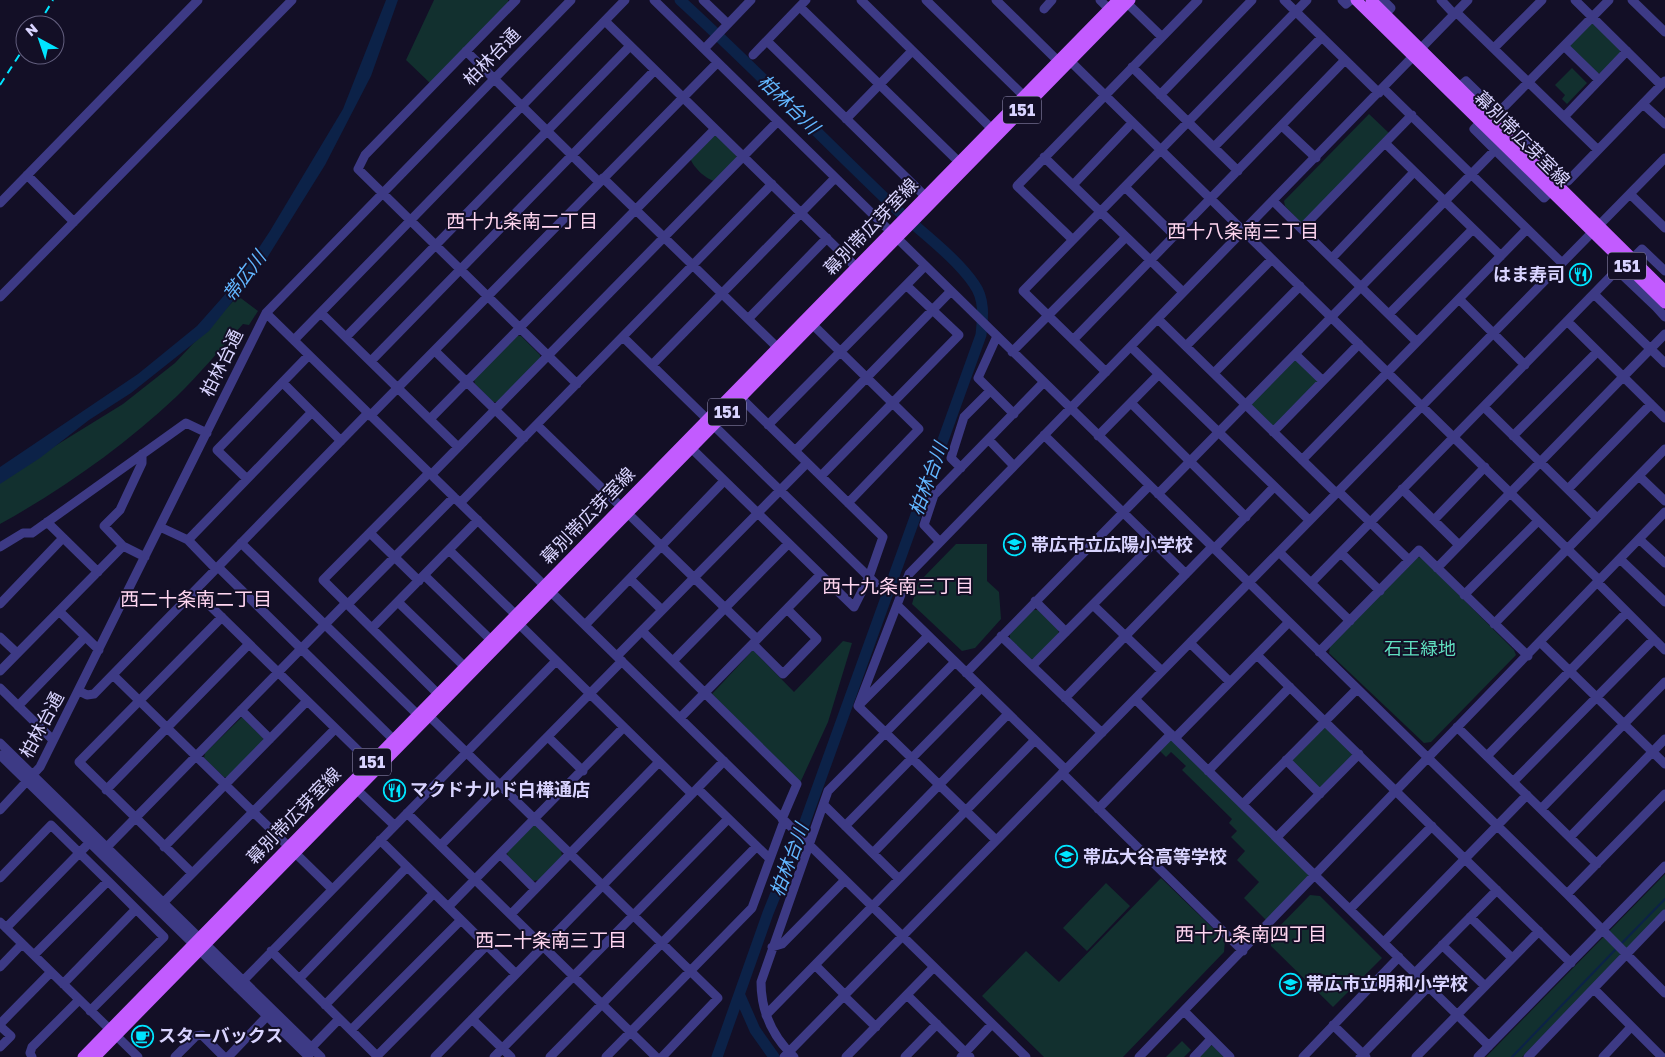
<svg xmlns="http://www.w3.org/2000/svg" width="1665" height="1057" font-family="'Golos Text','Noto Sans JP',sans-serif">
	<rect width="100%" height="100%" fill="#130f26"/>
	<path fill="#12302f" d="M434,0H508V4L430,83L406,60Z
		M1592,22L1620,49V53L1602,73H1595L1568,47Z
		M1572,68L1587,83L1567,104L1562,99L1565,95L1555,85Z
		M1369,114L1390,134L1307,221L1300,222L1285,206L1284,201Z
		M712,134H717L738,158L715,181C706,180 691,165 690,157Z
		M238,296L258,311L249,325L243,324C221,348 200,374 176,397C124,446 63,489 0,524V480L123,404L175,363Z
		M517,336H521L540,355V359L498,402H493L475,384L474,379Z
		M1297,359L1317,379L1318,382L1278,424L1272,427L1251,406L1252,403L1293,360Z
		M956,544H987V581L999,592L1001,619L975,648L962,651L912,604L918,583Z
		M1421,557L1514,650L1516,655L1431,742L1424,743L1329,653L1330,646L1415,558Z
		M1032,610H1038L1058,629L1059,635L1037,658L1031,659L1010,639V634Z
		M843,641L852,643L828,722L800,783L712,694L753,650L794,692Z
		M242,717L263,738V742L230,777H224L204,758L205,753Z
		M1326,727L1352,752L1353,756L1322,788H1318L1290,761L1322,728Z
		M1171,739L1309,874L1310,877L1267,921L1244,898L1259,882L1237,860L1245,851L1231,837L1237,831L1229,823L1232,819L1182,770L1186,766L1171,752L1166,757L1160,751Z
		M533,826H537L561,850L562,856L539,880L533,881L508,858L507,852Z
		M1665,874V910L1522,1057H1486Z
		M1161,878L1225,940L1224,952L1123,1057H1044L982,996L1026,951L1059,982Z
		M1106,883L1130,906L1087,951L1063,928Z
		M1310,895L1320,896L1382,958L1333,1007L1271,946V935Z
		M1182,1041L1191,1050L1184,1057H1166Z
		M1212,1045L1224,1057H1197Z"/>
	<path fill="#0c2248" d="M386,0H398L371,76L325,165L267,258L209,331L131,393L89,420L40,458L0,484V467L138,374L197,326L237,281L270,231L343,109Z"/>
	<g fill="none" stroke-linecap="round" stroke-linejoin="round">
		<path stroke="#0c2248" stroke-width="2" d="M884,213L891,205
			M1621,944L1665,899
			M1512,1057L1616,949"/>
		<path stroke="#0c2248" stroke-width="11" d="M680,0C753,67 821,137 892,205C917,229 955,256 974,284C985,299 983,317 981,335L805,822L768,913L717,1057
			M740,996L755,1030L774,1057"/>
		<path stroke="#3d3a85" stroke-width="9" d="M516,0L365,155L358,169L577,384
			M654,0L1567,894L1665,993
			M703,0L728,24
			M861,0L996,133
			M926,0L1028,100
			M996,0L1058,61
			M1100,0L1112,12
			M1124,0L1162,37
			M1284,0L1379,93
			M1342,0L1346,4L1351,0
			M1383,0L1391,8L1385,14
			M1441,0L1454,14
			M1575,0L1661,85
			M1632,0L1665,32
			M800,7L962,165
			M1044,9L1052,0
			M1456,12L1598,150
			M605,21L860,271
			M767,41L925,196
			M1564,46L1599,80
			M1494,48L1542,0
			M704,49L751,0
			M466,51L599,182
			M753,55L806,0
			M1066,57L1599,580
			M1132,67L1238,171
			M1459,87L1466,81L1568,181L1665,81
			M1383,88L1562,263
			M1160,95L1252,0
			M1643,104L1665,124
			M1499,112L1609,0
			M1564,117L1627,51
			M846,119L912,51
			M1282,126L1316,158
			M1385,143L1501,256
			M1214,147L1322,37
			M1495,150L1544,198L1551,191
			M1044,157L1183,292
			M27,175L74,222
			M603,178L782,352
			M1073,185L1132,123
			M1125,187L1175,236
			M1630,194L1665,228
			M1273,201L1417,342
			M0,203L198,0
			M1302,228L1412,115
			M1073,240L1017,186L1198,0
			M1332,258L1414,172
			M1633,258L1642,249L1665,271
			M1594,294L1665,363
			M0,297L292,0
			M1459,299L1525,365
			M1656,307L1665,317
			M266,313L1026,1057
			M321,313L458,447
			M1389,314L1473,229
			M748,319L827,238
			M1158,319L1336,493
			M809,321L919,429L848,503
			M1567,321L1665,418
			M997,336L978,378L1014,414
			M346,337L630,46
			M623,337L875,583
			M294,340L625,0
			M1073,340L1345,60
			M1186,346L1272,259
			M1131,347L1309,520
			M435,351L524,438
			M1012,352L1126,237
			M1295,354L1323,381
			M371,361L655,70
			M652,365L835,178
			M1106,372L1023,291L1307,0
			M1214,373L1300,286
			M283,383L341,441
			M1131,403L1246,517
			M1484,407L1597,518
			M370,416L717,63
			M430,419L715,129
			M537,425L757,639
			M768,425L925,266
			M1273,432L1359,344
			M1044,435L1186,574
			M1098,436L1159,374
			M1513,436L1597,352
			M989,440L1014,466
			M687,444L854,607L869,577L883,537L737,394
			M795,451L951,291
			M1302,460L1527,229
			M961,468L951,458L964,417L990,391
			M429,473L323,580L438,694
			M431,475L777,122
			M821,476L959,335L906,285
			M1639,476L1665,501
			M247,479L217,450L309,355
			M1402,489L1459,545
			M1568,489L1651,404
			M1338,491L1409,560
			M1158,494L1495,150L1474,129L1485,117
			M460,503L772,184
			M1434,520L1485,467
			M47,522L98,572
			M160,527L188,540L312,412
			M370,533L419,581
			M1639,539L1665,563
			M188,540L216,569
			M939,541L924,525L934,495L1044,382
			M241,543L418,715
			M123,546L104,526L120,510L142,463V454
			M0,547L23,533H32L186,423L207,433
			M1214,549L1274,487
			M449,550L516,615L519,624L692,794
			M1279,552L1350,621
			M1341,553L1380,591
			M1620,559L1665,602
			M218,567L393,739
			M1437,568L1665,334
			M424,575L494,643
			M630,579L662,610
			M1597,582L1665,650
			M1311,583L1617,270L1656,307L1665,298
			M195,591L375,767
			M1464,595L1538,521
			M1035,601L1066,632
			M398,602L465,667
			M0,604L63,538
			M347,605L454,497
			M897,605L1065,769
			M1093,605L1162,671
			M59,611L99,650
			M1494,624L1665,449
			M585,625L724,481
			M372,628L478,520
			M642,631L797,784L782,819
			M1001,636L1102,733
			M0,637L17,653
			M1540,642L1665,764
			M1190,643L1230,682
			M753,644L783,674L817,639L787,609
			M1319,652L1419,550L1528,656
			M1257,655L1571,963
			M617,656L807,463
			M673,661L788,544
			M1032,666L1154,543
			M0,671L123,546L145,557
			M966,673L1149,486
			M113,675L332,889
			M0,688L53,740
			M79,691L87,695L94,694L368,413
			M1065,698L1212,547
			M1135,699L1489,1046
			M861,703L928,636
			M18,706L85,637
			M858,706L909,574L1468,0
			M858,706L996,840
			M241,710L270,739
			M426,713L718,998L662,1057
			M680,718L820,575
			M1457,727L1597,864
			M548,737L583,771
			M1175,738L1289,622
			M0,743L321,1057
			M0,755L309,1057
			M1487,756L1627,612
			M1286,760L1320,794
			M1208,771L1290,687
			M1062,773L1243,951
			M1513,782L1654,639
			M353,786L394,825
			M698,789L770,859
			M106,790L249,644
			M1243,804L1357,689
			M824,805L899,879
			M1098,809L1171,734
			M1541,809L1665,682
			M0,810L40,767L266,313L571,0
			M407,813L656,1057
			M845,826L981,688
			M1277,837L1359,754
			M1570,837L1665,739
			M380,840L516,974
			M441,845L622,661
			M164,847L307,701
			M103,851L346,603
			M873,853L1008,714
			M500,854L535,889
			M192,873L79,762L222,617
			M0,878L51,825L108,881L34,955
			M1567,894L1665,794
			M160,906L335,729
			M448,907L624,727
			M1350,909L1432,826
			M511,914L659,762
			M1470,917L1512,958
			M0,922L138,1057
			M6,928L93,839
			M1384,942L1527,795
			M1442,945L1485,986
			M772,947L782,944L845,880
			M271,951L378,1057
			M815,965L845,995
			M0,967L22,944
			M1415,973L1497,890
			M299,979L407,867
			M63,984L136,909L108,881
			M237,987L556,661
			M1594,989L1662,1057
			M907,995L970,1057
			M844,996L876,1027
			M325,1005L434,893
			M90,1011L164,937L136,909
			M1184,1011L1230,1057
			M766,1015L1035,740
			M472,1019L511,1057
			M0,1024L51,972
			M1333,1025L1366,1057
			M0,1026L11,1036L0,1047
			M351,1030L461,920
			M308,1051L339,1019
			M377,1056L487,945
			M32,1057L30,1053L32,1047L79,1000
			M175,1057L196,1036L202,1035L224,1057
			M228,1057L271,1012
			M435,1057L724,761
			M494,1057L728,819
			M550,1057L756,847
			M606,1057L752,908L784,821
			M784,1057L1665,158
			M794,1057C773,1037 761,1011 761,982L828,791L955,662
			M846,1057L934,967
			M905,1057L937,1024
			M961,1057L992,1024
			M1139,1057L1665,512
			M1194,1057L1211,1039
			M1303,1057L1399,957
			M1360,1057L1429,986
			M1416,1057L1539,931
			M1478,1057L1665,866
			M1528,1057L1665,914
			M1603,1057L1631,1027"/>
		<path stroke="#c25bff" stroke-width="11" d="M1356,0L1665,303
			M1371,0L1665,291
			M83,1057L1118,0
			M95,1057L1130,0"/>
		<path stroke="#00e5ff" stroke-width="2" stroke-dasharray="8 6" stroke-linecap="butt" d="M38,25L53,0
			M0,85L25,46"/>
	</g>
	<defs>
		<symbol id="restaurant-ring" viewBox="-11 -11 22 22"><circle r="9.5" fill="#130f26" stroke="#00e5ff" stroke-width="1.5"/><path d="M-5-6h1v4h1v-4h1v4h1v-4h1v5L-1.5 .5V6h-2V.5L-5-1ZM5-6V6H3V1.5H1.5Q1.5-4 5-6Z" fill="#00e5ff"/></symbol>
		<symbol id="school-ring" viewBox="-11 -11 22 22"><circle r="9.5" fill="#130f26" stroke="#00e5ff" stroke-width="1.5"/><path d="M0-5L7-2L0 1L-7-2ZM-4 1L0 2.5L4 1V4Q0 6-4 4Z" fill="#00e5ff"/></symbol>
		<symbol id="cafe-ring" viewBox="-11 -11 22 22"><circle r="9.5" fill="#130f26" stroke="#00e5ff" stroke-width="1.5"/><path d="M-5.5-4.5H6V0H3Q3 3.5 0 3.5H-2.5Q-5.5 3.5-5.5 0ZM3-3.2v2h1.7v-2ZM-6 4.5H4V6H-6Z" fill="#00e5ff"/></symbol>
	</defs>
	<g fill-rule="evenodd">
		<use href="#restaurant-ring" x="1568" y="262" width="25" height="25"/>
		<use href="#school-ring" x="1002" y="532" width="25" height="25"/>
		<use href="#restaurant-ring" x="382" y="778" width="25" height="25"/>
		<use href="#school-ring" x="1054" y="844" width="25" height="25"/>
		<use href="#school-ring" x="1278" y="972" width="25" height="25"/>
		<use href="#cafe-ring" x="130" y="1024" width="25" height="25"/>
	</g>
	<g text-anchor="middle" stroke-width="4" stroke-linejoin="round" paint-order="stroke">
		<g fill="#130f26" stroke="#9e99be" stroke-width="1">
			<rect x="1003" y="96.5" width="38" height="27" rx="4"/>
			<rect x="1608" y="252.5" width="38" height="27" rx="4"/>
			<rect x="708" y="398.5" width="38" height="27" rx="4"/>
			<rect x="353" y="748.5" width="38" height="27" rx="4"/>
		</g>
		<g font-size="16" font-weight="bold" fill="#d9d4ff">
			<text x="1022" y="116">151</text>
			<text x="1627" y="272">151</text>
			<text x="727" y="418">151</text>
			<text x="372" y="768">151</text>
		</g>
		<g font-size="18" fill="#d9d4ff" stroke="#130f26">
			<text transform="translate(492 57) rotate(-46)" y="6">柏林台通</text>
			<text transform="translate(1522 139) rotate(45)" y="6">幕別帯広芽室線</text>
			<text transform="translate(871 227) rotate(-46)" y="6">幕別帯広芽室線</text>
			<text transform="translate(222 363) rotate(-64)" y="6">柏林台通</text>
			<text transform="translate(588 516) rotate(-46)" y="6">幕別帯広芽室線</text>
			<text transform="translate(42 725) rotate(-62)" y="6">柏林台通</text>
			<text transform="translate(294 816) rotate(-46)" y="6">幕別帯広芽室線</text>
		</g>
		<g font-size="18" font-weight="bold" fill="#d9d4ff" stroke="#130f26" text-anchor="start">
			<text x="1565" y="281" text-anchor="end">はま寿司</text>
			<text x="1031" y="551">帯広市立広陽小学校</text>
			<text x="410" y="796">マクドナルド白樺通店</text>
			<text x="1083" y="863">帯広大谷高等学校</text>
			<text x="1306" y="990">帯広市立明和小学校</text>
			<text x="158" y="1042">スターバックス</text>
		</g>
		<g font-size="18" fill="#5fe0c0" stroke="#130f26">
			<text x="1420" y="655">石王緑地</text>
		</g>
		<g font-size="19" font-style="italic" fill="#62b6ff" stroke="#130f26">
			<text transform="translate(789 104) rotate(44)" y="7">柏林台川</text>
			<text transform="translate(244 276) rotate(-53)" y="7">帯広川</text>
			<text transform="translate(928 479) rotate(-70)" y="7">柏林台川</text>
			<text transform="translate(789 860) rotate(-70)" y="7">柏林台川</text>
		</g>
		<g font-size="19" fill="#ffd6f0" stroke="#130f26">
			<text x="522" y="228">西十九条南二丁目</text>
			<text x="1243" y="238">西十八条南三丁目</text>
			<text x="898" y="593">西十九条南三丁目</text>
			<text x="196" y="606">西二十条南二丁目</text>
			<text x="1251" y="941">西十九条南四丁目</text>
			<text x="551" y="947">西二十条南三丁目</text>
		</g>
	</g>
	<g transform="translate(40 40) rotate(320)"><circle r="24" fill="#130f26" stroke="#625e7d"/>
	<path d="M0-4L9 19L0 12L-9 19Z" fill="#00e5ff"/>
	<text y="-8" font-size="14" font-weight="bold" text-anchor="middle" fill="#d9d4ff">N</text>
	</g>
</svg>
